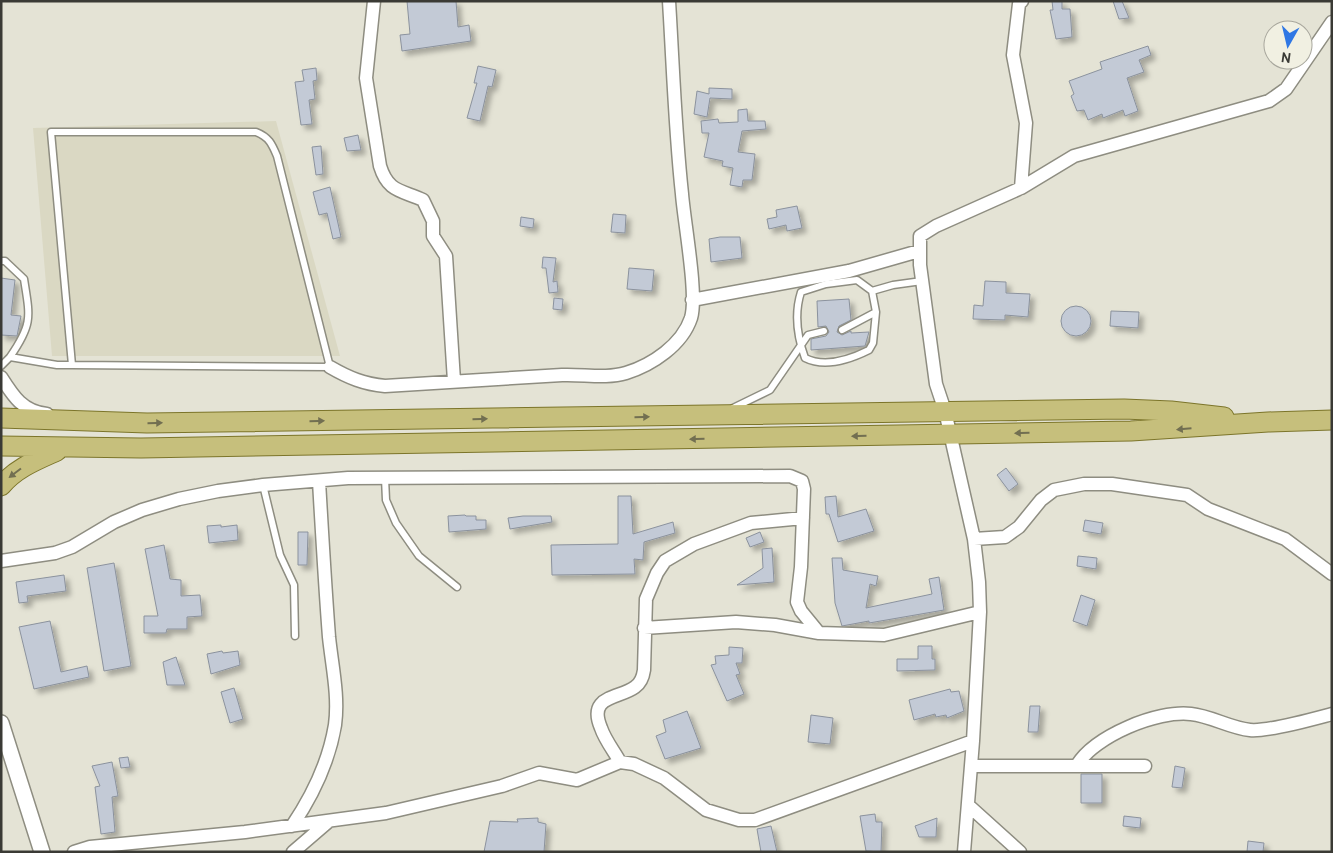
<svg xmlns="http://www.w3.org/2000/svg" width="1333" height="853" font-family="Overpass,sans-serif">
	<defs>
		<filter id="shadow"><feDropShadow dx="4.5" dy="4.5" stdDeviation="2.5" flood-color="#0004"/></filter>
	</defs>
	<rect width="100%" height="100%" fill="#e4e3d5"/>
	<path fill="#dad8c3" d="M276,121L340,356H52L33,128Z"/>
	<path fill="#c3cad6" stroke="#8b929d" filter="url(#shadow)" d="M407,1H456L458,27L469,25L471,41L402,51L400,35L410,34Z
		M1052,1H1062V9H1070L1072,37L1056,39L1050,10H1053Z
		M1113,1H1122L1129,18L1119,19Z
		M1148,46L1151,55L1139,60L1144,72L1127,78L1138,111L1125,116L1123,110L1103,118L1102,114L1088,120L1084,110L1077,111L1071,96L1074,94L1069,81L1102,69L1100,62Z
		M478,66L496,70L492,87L488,86L480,121L467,118L477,83H474Z
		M316,68L317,80L313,81L315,99L309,100L312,124L301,125L295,82L304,81L302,70Z
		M709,88L732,89V99L710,98L707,117L694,114L697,91L709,94Z
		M747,109L748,121H765L766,129L742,131L738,152L755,154L752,180H743L742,187L730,185L733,168L722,166L723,161L704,157L709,133H702L701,121L718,119L719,123L738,122V110Z
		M358,135L361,150L347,151L344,138Z
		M321,146L323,174L316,175L312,147Z
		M330,187L341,237L333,239L327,213L319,215L313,192Z
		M797,206L802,228L787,231L786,225L769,229L767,219L777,217L776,210Z
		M613,214L626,215L625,233L611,232Z
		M521,217L534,219L533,228L520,226Z
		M720,237H740L742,258L711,262L709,239Z
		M543,257L556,258L553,282L557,281L558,292L549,293L546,268H542Z
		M629,268L654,270L652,291L627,289Z
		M1,278L15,280L11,315L21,316L17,336L1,335Z
		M985,281L1006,282V293L1030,294L1028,317L1005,315V320L973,319L974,305L983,306Z
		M554,298L563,299L562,310L553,309Z
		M849,299L851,320L839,326L837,332L842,335L851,331V333L869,332L865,346L811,350V339L826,336L829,332L826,326L818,327L817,301Z
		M1061 321a15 15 0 1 1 30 0a15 15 0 1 1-30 0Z
		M1111,311L1139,312L1138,328L1110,326Z
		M1006,468L1018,484L1009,491L997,475Z
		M618,496H631L633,534L673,522L675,533L644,542L643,560L634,559L635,574L552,575L551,545L618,544Z
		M836,496L838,517L866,509L874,531L838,542L829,514H826L825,497Z
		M465,515L466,516H476V520H486V529L449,532L448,516Z
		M523,516H551L552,522L510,529L508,518Z
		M1085,520L1103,523L1101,534L1083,531Z
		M221,525V527L237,525L238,540L209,543L207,526Z
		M298,532H308L307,565H298Z
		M760,532L764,542L750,547L746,538Z
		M164,545L170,579L181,580V596L200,595L202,616L187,617V629H167L166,633H144V616H158L145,549Z
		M772,548L774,582L737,585L763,568L762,549Z
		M1078,556L1097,558L1096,569L1077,566Z
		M832,558H842L843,570L878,576L876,586L870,584L866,608L932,594L929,579L939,577L944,610L869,623V621L842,626L835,603Z
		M114,563L131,666L104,671L87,568Z
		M64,575L66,591L27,596L28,602L19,603L16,582Z
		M1081,595L1095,600L1087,626L1073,621Z
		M50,621L61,672L87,666L89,677L34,689L19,627Z
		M918,646H932V659H935V670L897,671V659H918Z
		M729,647L743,648L742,663H736L740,674L736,675L744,694L727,701L711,665L716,664L715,656L729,655Z
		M222,651L223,653L238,651L240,665L211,674L207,654Z
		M176,657L185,685H167L163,662Z
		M234,688L243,719L230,723L221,692Z
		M950,689L951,692L959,691L964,711L947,718L946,715L936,717L935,714L914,720L909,700Z
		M1030,706H1040L1038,732H1028Z
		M687,711L701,748L665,759L656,736L666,732L663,720Z
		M811,715L833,718L830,744L808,742Z
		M128,757L130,767L121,768L119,758Z
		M112,762L118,796L112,797L115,832L101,834L95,787L100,786L92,766Z
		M1175,766L1185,768L1182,788L1172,787Z
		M1081,774H1102V803H1081Z
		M875,814L876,822H882L881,852L866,851L860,816Z
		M1124,816L1141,818L1140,828L1123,826Z
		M538,818V822L546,824L544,852H484L490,821L518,822L517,819Z
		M937,818L936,837H919L915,826Z
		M771,826L777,852H761L757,829Z
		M1248,841L1264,843L1263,852H1247Z"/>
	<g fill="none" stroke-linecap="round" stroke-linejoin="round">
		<defs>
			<path id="service" d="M1,261H5L24,279C30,317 33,324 10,357
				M872,291L857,280L826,284L801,292C794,314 797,336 805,358C825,368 851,359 869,350L873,343L876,312
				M842,330L876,312L872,291L893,285L922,281
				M1,366L10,357L57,365H72L330,367L277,156C272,144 269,137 256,132H51L72,365
				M733,408L770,390L808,335L824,331
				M385,478L386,500L396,523L419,556L457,587
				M263,485L280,555L294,585L295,636"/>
			<path id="minor" d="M374,1L366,78L380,166C388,192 401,190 423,200L433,221V236L446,256L454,381
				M1021,188L1026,123L1013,55L1019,4L1022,1
				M692,300L849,271L919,251
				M330,367C349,378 364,384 385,386C444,382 503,379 562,375C583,374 606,379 626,373C652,365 682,345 691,318C698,295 684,221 682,194C675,130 673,65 669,1
				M1,377C13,396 23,412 47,414
				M974,539L1005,537L1019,527L1041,500L1054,490L1084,484H1112L1187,495L1208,509L1285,539L1332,574
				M1,561L55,553L72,547L114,522L142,510L179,499L218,491L263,485L348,478L790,476L802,481L804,489L801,567L797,602L801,611L819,633
				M644,628L736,622L775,625L819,633L884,635L980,612
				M620,762C614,751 605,740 601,728C587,695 619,699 635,687C641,683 643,677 644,670L646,599L657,573L665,561L694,544L751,523L803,518
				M1077,765C1095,736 1157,710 1191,714C1211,716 1230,728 1250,730C1267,732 1313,719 1332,714
				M971,766H1145
				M968,805L1020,852
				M292,826C313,795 329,761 335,725C339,696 332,666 329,637C325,585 322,533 319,481
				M74,852L90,847L245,832L386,813L502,786L539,773L577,780L620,762L634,764L664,778L706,810L739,820H755L973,741
				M293,852L329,821
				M964,852L973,741L980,612L979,582L974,539L945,411L936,384L920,265V236L936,226L1021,188L1074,156L1269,101L1286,89L1332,22"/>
			<path id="tertiary" d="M1,723L42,852"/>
			<path id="primary" d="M1,418L147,423L1124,409L1171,411L1224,417
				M1,446L141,448L1131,431L1268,422L1332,420
				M1,486C16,468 37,460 57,451"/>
		</defs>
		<use href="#service" stroke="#8e8d81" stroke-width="9"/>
		<use href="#minor" stroke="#8e8d81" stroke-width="15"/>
		<use href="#tertiary" stroke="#8e8d81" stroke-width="18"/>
		<use href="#primary" stroke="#7c752a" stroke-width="21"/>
		<use href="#service" stroke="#fff" stroke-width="6"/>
		<use href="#minor" stroke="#fff" stroke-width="12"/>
		<use href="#tertiary" stroke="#fff" stroke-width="15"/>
		<use href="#primary" stroke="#c6bf7c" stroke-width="19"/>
	</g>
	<defs><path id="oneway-solid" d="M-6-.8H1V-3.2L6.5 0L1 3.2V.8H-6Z" transform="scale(1.25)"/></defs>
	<g fill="#726f51">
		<use href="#oneway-solid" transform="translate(642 417) rotate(-1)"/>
		<use href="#oneway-solid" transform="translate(480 419) rotate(-1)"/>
		<use href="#oneway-solid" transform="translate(317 421) rotate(-1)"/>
		<use href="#oneway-solid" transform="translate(155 423) rotate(-1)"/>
		<use href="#oneway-solid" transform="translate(1184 429) rotate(175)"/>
		<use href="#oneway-solid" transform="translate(1022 433) rotate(179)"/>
		<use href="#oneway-solid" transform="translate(859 436) rotate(179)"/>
		<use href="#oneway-solid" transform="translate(697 439) rotate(179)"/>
		<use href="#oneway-solid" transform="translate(15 473) rotate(143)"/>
	</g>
	<rect width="1333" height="853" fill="none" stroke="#3a3a35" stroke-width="5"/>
	<g transform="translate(1288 45) rotate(188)"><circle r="24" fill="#f1f0e2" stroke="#a8a79d"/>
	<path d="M0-4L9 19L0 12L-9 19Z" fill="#2f77e4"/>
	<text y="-8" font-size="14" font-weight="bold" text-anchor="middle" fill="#3a3a35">N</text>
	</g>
</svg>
